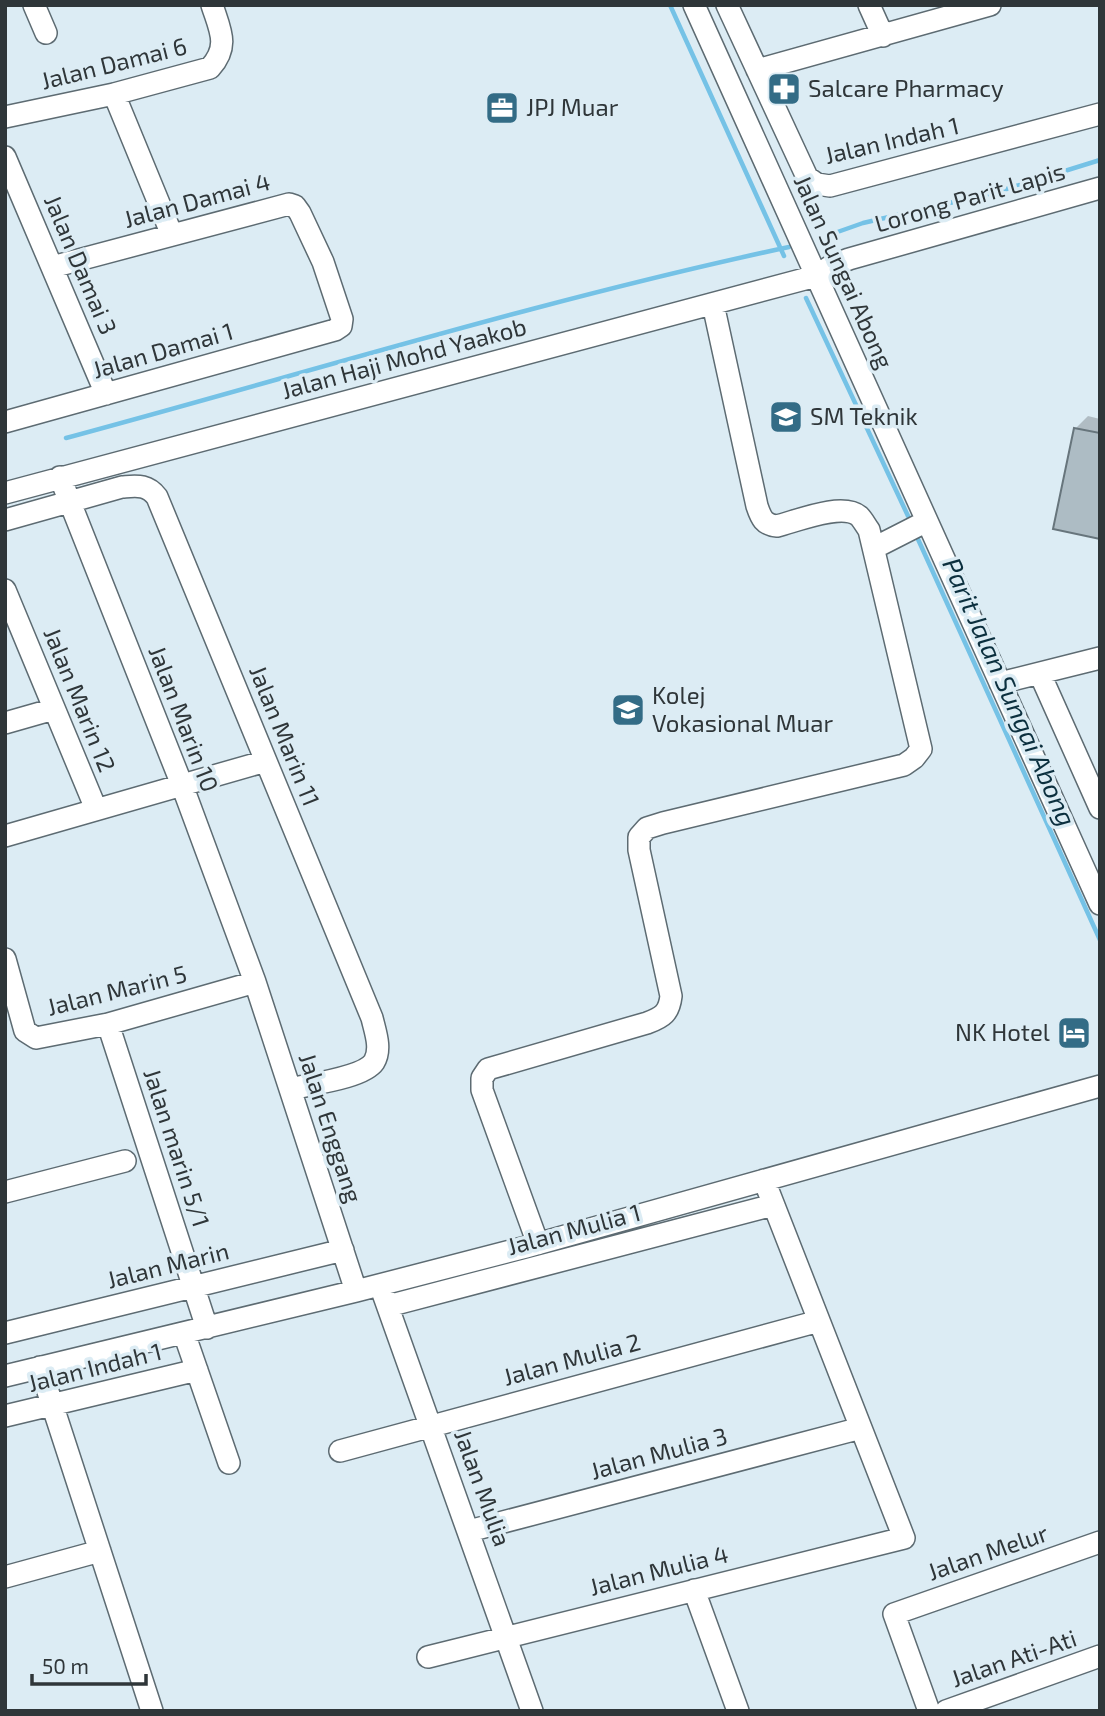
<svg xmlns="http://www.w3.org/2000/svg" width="1105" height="1716" font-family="'Exo 2',sans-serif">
	<rect width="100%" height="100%" fill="#dcecf4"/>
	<path fill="#0003" d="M1088,416L1100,419V537L1076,428Z"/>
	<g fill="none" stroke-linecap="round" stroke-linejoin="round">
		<path stroke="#75c2e6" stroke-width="4.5" d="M670,5L784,256
			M829,235L863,223L997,192L1100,160
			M806,298L908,516
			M66,438C307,373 545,299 789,247
			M917,537L1100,940"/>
	</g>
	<path fill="#adbcc4" stroke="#67757c" stroke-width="2" d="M1074,428L1100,433V539L1053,529Z"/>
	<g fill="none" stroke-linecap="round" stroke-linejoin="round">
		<defs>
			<path id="minor" d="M34,5L46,33
				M694,5L1100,904
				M727,5L807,177L817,184L830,186L1100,114
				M869,5L883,36
				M757,70L990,5
				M114,94L172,235
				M5,117L114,94L210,68C230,46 220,30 212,5
				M5,157L106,394
				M5,422L335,330L341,326L342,319L323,262L300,213L295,206L289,204L52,267
				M60,477L182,785L255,982L356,1291
				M5,493L816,276L831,266L849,259L1100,188
				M5,520L122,487C137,486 147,484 157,497L372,1018C375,1031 382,1049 374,1062C363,1078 310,1084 290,1089
				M874,548L927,521
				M5,590L96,809
				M1040,674L1100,808
				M1000,683L1100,658
				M5,723L54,709
				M5,836L266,761
				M5,959L25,1031L36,1038L108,1024L255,982
				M108,1024L207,1328
				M5,1192L125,1161
				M538,1244L482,1090V1078L488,1069L647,1023C663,1017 669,1013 671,996L639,850V837L647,828L663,823L904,765L914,758L921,749L869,530C866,526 863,520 859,516C842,502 797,521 777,526C764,525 761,518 757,506L713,304
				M380,1285L532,1711
				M388,1306L773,1205
				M5,1333L343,1250
				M184,1333L229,1463
				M40,1367L152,1711
				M5,1376L356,1291L526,1247L1100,1086
				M5,1416L197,1370
				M340,1451L819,1321
				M469,1531L861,1428
				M5,1577L100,1551
				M694,1590L738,1711
				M428,1657L904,1538L764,1180
				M929,1711L894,1614L1100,1542
				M946,1711L1100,1656"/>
		</defs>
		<use href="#minor" stroke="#5d6b72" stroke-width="24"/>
		<use href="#minor" stroke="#fff" stroke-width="21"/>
	</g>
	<defs>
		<symbol id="pharmacy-square" viewBox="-11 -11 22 22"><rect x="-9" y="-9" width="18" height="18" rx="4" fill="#336c86" stroke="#dcecf4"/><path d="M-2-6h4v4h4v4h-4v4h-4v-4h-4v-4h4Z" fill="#fff"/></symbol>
		<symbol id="office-square" viewBox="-11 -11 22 22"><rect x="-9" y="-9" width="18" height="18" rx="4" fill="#336c86" stroke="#dcecf4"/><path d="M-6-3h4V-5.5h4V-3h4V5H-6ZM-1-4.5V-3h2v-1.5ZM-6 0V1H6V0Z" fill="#fff"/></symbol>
		<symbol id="school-square" viewBox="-11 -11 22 22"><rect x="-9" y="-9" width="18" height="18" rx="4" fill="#336c86" stroke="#dcecf4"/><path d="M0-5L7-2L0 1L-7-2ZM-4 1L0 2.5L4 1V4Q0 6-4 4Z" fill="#fff"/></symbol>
		<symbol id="university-square" viewBox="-11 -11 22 22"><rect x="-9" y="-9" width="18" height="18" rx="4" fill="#336c86" stroke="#dcecf4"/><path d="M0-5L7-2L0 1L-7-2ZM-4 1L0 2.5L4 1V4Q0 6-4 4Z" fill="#fff"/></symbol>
		<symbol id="hotel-square" viewBox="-11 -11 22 22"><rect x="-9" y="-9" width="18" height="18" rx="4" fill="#336c86" stroke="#dcecf4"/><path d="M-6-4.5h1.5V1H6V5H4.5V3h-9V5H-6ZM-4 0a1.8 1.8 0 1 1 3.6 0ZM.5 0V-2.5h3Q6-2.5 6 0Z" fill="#fff"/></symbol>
	</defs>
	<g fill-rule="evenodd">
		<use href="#pharmacy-square" x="765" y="70" width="38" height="38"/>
		<use href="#office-square" x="483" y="89" width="38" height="38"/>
		<use href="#school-square" x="767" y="398" width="38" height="38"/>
		<use href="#university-square" x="609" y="691" width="38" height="38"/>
		<use href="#hotel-square" x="1055" y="1014" width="38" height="38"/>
	</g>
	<g text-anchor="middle" stroke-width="7" stroke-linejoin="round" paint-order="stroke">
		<g font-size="24" fill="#2f3639" stroke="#dcecf4">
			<text transform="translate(114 64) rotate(-14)" y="8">Jalan Damai 6</text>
			<text transform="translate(892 141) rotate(-13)" y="8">Jalan Indah 1</text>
			<text transform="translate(970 198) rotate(-16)" y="8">Lorong Parit Lapis</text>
			<text transform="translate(197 201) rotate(-15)" y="8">Jalan Damai 4</text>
			<text transform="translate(80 265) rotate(67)" y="8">Jalan Damai 3</text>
			<text transform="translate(843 272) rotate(66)" y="8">Jalan Sungai Abong</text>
			<text transform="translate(163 351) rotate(-16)" y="8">Jalan Damai 1</text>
			<text transform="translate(404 359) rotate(-15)" y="8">Jalan Haji Mohd Yaakob</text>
			<text transform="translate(79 700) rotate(68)" y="8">Jalan Marin 12</text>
			<text transform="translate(183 719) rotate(69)" y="8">Jalan Marin 10</text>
			<text transform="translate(284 736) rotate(68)" y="8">Jalan Marin 11</text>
			<text transform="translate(117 991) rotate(-14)" y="8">Jalan Marin 5</text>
			<text transform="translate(330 1128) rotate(72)" y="8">Jalan Enggang</text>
			<text transform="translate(176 1148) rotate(72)" y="8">Jalan marin 5/1</text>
			<text transform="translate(574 1230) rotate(-15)" y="8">Jalan Mulia 1</text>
			<text transform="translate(168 1266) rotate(-14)" y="8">Jalan Marin</text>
			<text transform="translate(572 1360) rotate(-15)" y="8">Jalan Mulia 2</text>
			<text transform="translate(95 1368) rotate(-14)" y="8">Jalan Indah 1</text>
			<text transform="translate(659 1454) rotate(-15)" y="8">Jalan Mulia 3</text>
			<text transform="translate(482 1488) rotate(70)" y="8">Jalan Mulia</text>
			<text transform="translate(988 1553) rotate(-19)" y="8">Jalan Melur</text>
			<text transform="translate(659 1571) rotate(-14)" y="8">Jalan Mulia 4</text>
			<text transform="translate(1014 1659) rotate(-19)" y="8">Jalan Ati-Ati</text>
		</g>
		<g font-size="24" fill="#2f3639" stroke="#dcecf4" text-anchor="start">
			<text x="808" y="97">Salcare Pharmacy</text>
			<text x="526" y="116">JPJ Muar</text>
			<text x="810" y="425">SM Teknik</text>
			<text x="652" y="704">Kolej<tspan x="652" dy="28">Vokasional Muar</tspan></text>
			<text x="1050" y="1041" text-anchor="end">NK Hotel</text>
		</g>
		<g font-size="26" font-style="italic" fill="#0b2f3e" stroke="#dcecf4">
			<text transform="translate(1009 692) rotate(66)" y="9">Parit Jalan Sungai Abong</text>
		</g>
	</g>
	<rect width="1105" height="1716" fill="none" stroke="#2f3639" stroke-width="14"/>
	<path d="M32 1674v10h114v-10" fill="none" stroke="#2f3639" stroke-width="3.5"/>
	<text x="42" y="1674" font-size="21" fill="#2f3639" stroke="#dcecf4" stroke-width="5" paint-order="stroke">50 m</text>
</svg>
